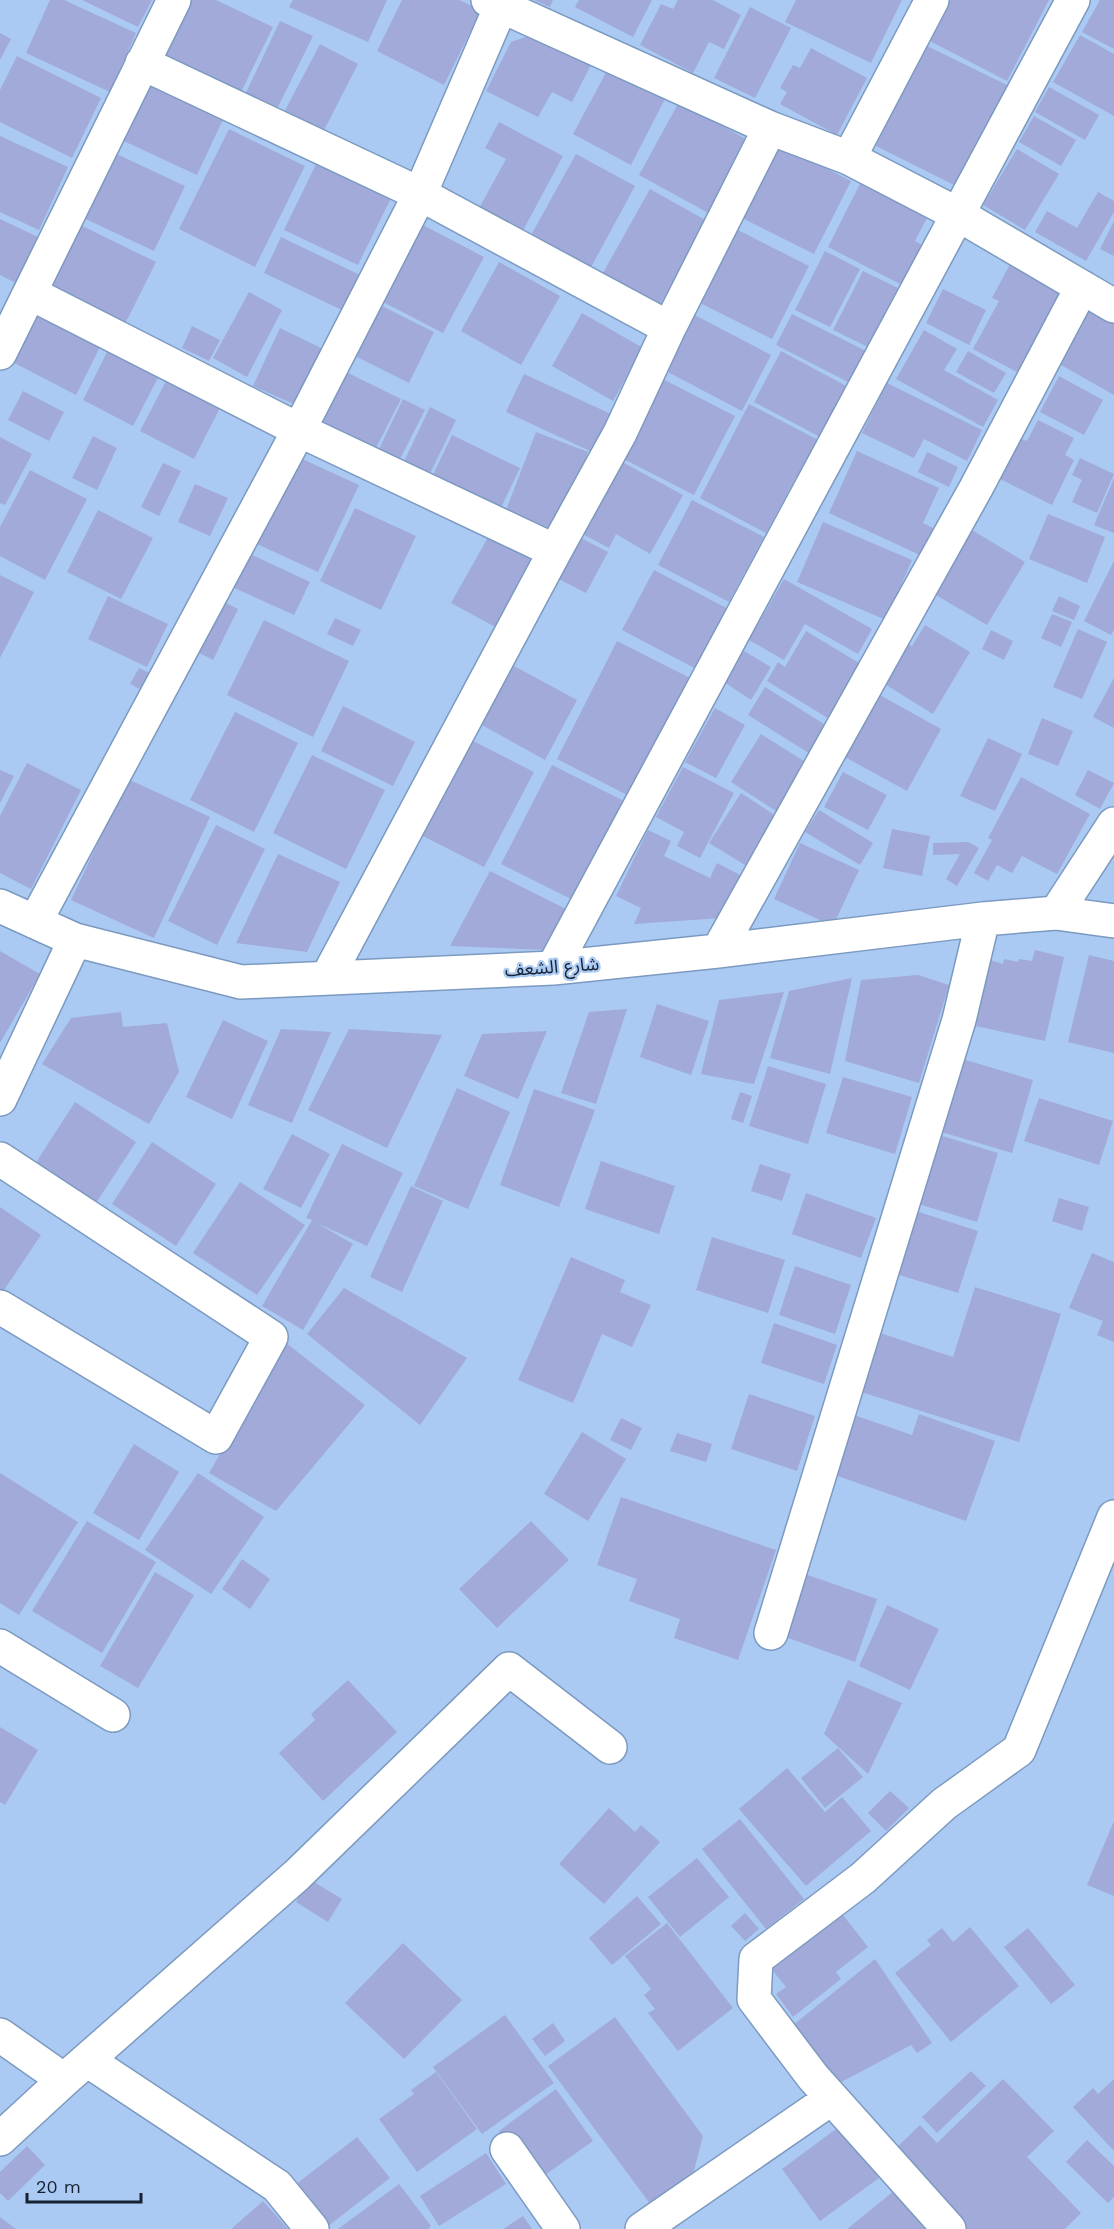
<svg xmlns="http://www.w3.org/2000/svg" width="1114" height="2229" font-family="'Work Sans','Noto Sans Arabic',sans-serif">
	<rect width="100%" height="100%" fill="#abcaf3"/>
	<path fill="#a1aad8" d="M50,0H64L136,33L110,92L26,53Z
		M82,0H152L138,27Z
		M189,0H216L273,27L240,94L162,57Z
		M293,0H387L368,42L289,7Z
		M402,0H459L481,10L444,85L377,51Z
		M534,0H553L550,7Z
		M579,0H652L633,37L575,7Z
		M678,0H713L741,15L724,49L709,42L693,73L640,45L661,4L673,9Z
		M796,0H902L871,63L785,22Z
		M946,0H1049L1007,81L926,39Z
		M1100,0H1114V49L1082,32Z
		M750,7L791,28L755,98L714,78Z
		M280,21L313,36L274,115L243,99Z
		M543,31L595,57L572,102L552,92L538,117L486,91L511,42Z
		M0,33L11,39L0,60Z
		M1080,35L1114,54V116L1053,82Z
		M320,44L358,64L319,140L280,120Z
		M923,44L1009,86L958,187L872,144Z
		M811,48L867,78L837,135L780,104L787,92L780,88L793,65L800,68Z
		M17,56L101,98L72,158L0,122V90Z
		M609,67L666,97L631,165L573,134Z
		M145,75L226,113L197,175L115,137Z
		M1049,87L1099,115L1085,140L1035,112Z
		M679,102L751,142L712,215L639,175Z
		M1034,116L1076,140L1061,166L1019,142Z
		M499,122L563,156L520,236L477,212L506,159L485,148Z
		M229,129L305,166L255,267L179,229Z
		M0,136L68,167L39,230L0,212Z
		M777,143L851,181L814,254L740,217Z
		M106,149L185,186L154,251L75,214Z
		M1017,149L1059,174L1025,230L983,205Z
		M576,154L635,186L590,269L530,237Z
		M319,158L393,194L358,265L284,230Z
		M862,180L929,214L915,241L927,248L906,287L828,247Z
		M650,189L707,221L660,305L603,273Z
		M1098,192L1114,201V212L1086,261L1035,232L1047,211L1077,228Z
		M0,219L38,237L16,283L0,275Z
		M72,221L156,262L125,324L41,283Z
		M1114,221V256L1100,249Z
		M423,225L484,257L443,333L383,302Z
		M736,229L809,266L772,339L698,302Z
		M281,237L360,275L342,310L264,273Z
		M825,251L860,269L830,327L795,310Z
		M499,262L560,296L521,365L461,331Z
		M1011,262L1063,289L1019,373L973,349L999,301L992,298Z
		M863,271L898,288L868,347L833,330Z
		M943,289L986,310L969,345L926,323Z
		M249,292L282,310L247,377L213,358Z
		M32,302L104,339L76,395L3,357Z
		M378,304L434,332L409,383L353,355Z
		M1086,305L1114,321V395L1054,361Z
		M582,313L643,348L613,401L552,366Z
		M691,313L771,355L742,411L662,369Z
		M792,314L870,353L854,385L776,345Z
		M192,326L220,340L209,361L182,348Z
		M280,328L323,349L296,405L253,386Z
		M924,330L957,349L944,370L998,400L983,427L896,379Z
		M111,344L162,370L133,426L83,400Z
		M781,351L850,388L822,438L754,402Z
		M968,351L1006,373L994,393L956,372Z
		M340,369L401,399L376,448L316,419Z
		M524,374L611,414L592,452L506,412Z
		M169,375L223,402L194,459L140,431Z
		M655,375L735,416L694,495L614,454Z
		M1059,376L1103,400L1084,435L1040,412Z
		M887,383L982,430L967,461L924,439L914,458L862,433Z
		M23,391L64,412L49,441L8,420Z
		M403,399L425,410L399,461L378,451Z
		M749,404L828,445L807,482L796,477L766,533L700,498Z
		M430,407L456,420L425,484L399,472Z
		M1038,420L1074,438L1065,455L1074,460L1052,505L1000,479L1020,438L1027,441Z
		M536,432L588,452L554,537L503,518Z
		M452,435L520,468L497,516L429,483Z
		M93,436L117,448L97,490L72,478Z
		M0,437L32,454L5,505L0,503Z
		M857,451L939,488L923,523L935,529L922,556L829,513Z
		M927,452L958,467L949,487L918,472Z
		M298,457L359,485L318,572L257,544Z
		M613,457L683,495L650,554L616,534L609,548L573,529Z
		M1080,458L1114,474L1097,513L1072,502L1082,480L1072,475Z
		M163,463L181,471L159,516L141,507Z
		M30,470L87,499L45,580L0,556V527Z
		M1114,478V533L1094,525Z
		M195,484L228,498L210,536L178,522Z
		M692,500L764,537L729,602L658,565Z
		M355,508L416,536L381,610L320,581Z
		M98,510L153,538L121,599L67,572Z
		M1048,514L1105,537L1087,583L1029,559Z
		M823,522L912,560L886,620L797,582Z
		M972,530L1025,562L987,625L934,594Z
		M491,532L538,558L499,629L451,603Z
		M571,533L608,552L586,593L549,574Z
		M246,552L310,582L294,615L230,586Z
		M1114,561V630L1111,635L1084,621Z
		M654,570L732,611L700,671L622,630Z
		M0,575L34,592L0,658Z
		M784,579L872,629L858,654L805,624L784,660L749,640Z
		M108,596L168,624L147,667L88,639Z
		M1059,596L1080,606L1074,620L1052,611Z
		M220,600L238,609L213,660L196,651Z
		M1052,614L1072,622L1061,647L1041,638Z
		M335,618L361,630L353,646L327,634Z
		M264,620L349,661L313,737L227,695Z
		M925,625L970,652L933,714L883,683L907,644L912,646Z
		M1078,629L1107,642L1082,699L1053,687Z
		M991,630L1013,641L1004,660L982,649Z
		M806,631L864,666L831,720L767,681L778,662L785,667Z
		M617,641L692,679L631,797L557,759Z
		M744,651L771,667L751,700L724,682Z
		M503,660L577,700L545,760L471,719Z
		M139,668L158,677L149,694L130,684Z
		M1114,678V728L1093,717Z
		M765,687L832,729L815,757L748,715Z
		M878,694L941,729L907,791L843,756Z
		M343,706L415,742L393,786L321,751Z
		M715,708L745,725L716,778L685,762Z
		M235,712L298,743L254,832L190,800Z
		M1042,718L1073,731L1058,766L1028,754Z
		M761,734L807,763L776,811L731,782Z
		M463,736L534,772L484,867L413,831Z
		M988,738L1022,754L995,811L960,796Z
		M312,755L385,790L346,869L273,833Z
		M27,763L81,790L31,889L0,873V816Z
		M552,765L626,802L575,901L501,864Z
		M683,767L734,793L700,858L677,846L684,832L656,817Z
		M0,770L14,776L0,803Z
		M1088,770L1114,783L1100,809L1075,795Z
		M843,772L887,795L868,830L824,807Z
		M1021,777L1090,814L1057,874L1022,856L1012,873L997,865L988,881L974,873L992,840L988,838Z
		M128,779L210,817L154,938L71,900Z
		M741,793L776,816L745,865L709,843Z
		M819,810L873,843L860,865L805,832Z
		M216,825L265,849L217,945L168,921Z
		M892,829L930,836L922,876L883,868Z
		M648,830L671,841L664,856L710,878L717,863L742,876L722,918L634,924L641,908L616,896Z
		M968,842L979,848L957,886L946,879L960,854L933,855V843Z
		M800,843L859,870L833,926L774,899Z
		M278,854L340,882L307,952L236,943Z
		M490,871L568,910L547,950L450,946Z
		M1035,950L1064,957L1045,1041L976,1026L990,960L1003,964L1004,959L1018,962L1019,959L1032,961Z
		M0,951L40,974L0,1043Z
		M1089,955L1114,961V1053L1068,1042Z
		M918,975L949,985L919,1083L845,1061L861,980Z
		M852,978L830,1074L770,1058L789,991Z
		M784,992L754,1084L701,1074L719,1000Z
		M657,1004L709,1021L691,1075L640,1057Z
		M627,1009L596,1104L561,1093L589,1012Z
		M121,1012L123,1027L167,1023L179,1072L149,1124L42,1064L71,1018Z
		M223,1020L268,1041L232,1119L186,1097Z
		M281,1029L331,1032L292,1123L248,1105Z
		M349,1029L442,1035L387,1148L308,1110Z
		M547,1031L518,1099L464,1076L482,1034Z
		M959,1058L1033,1080L1012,1153L938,1131Z
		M768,1066L826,1084L808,1144L749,1126Z
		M843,1077L912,1097L895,1154L826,1133Z
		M457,1088L510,1112L468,1209L414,1186Z
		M534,1089L595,1110L559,1207L500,1185Z
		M740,1092L752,1096L743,1123L731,1119Z
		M1039,1098L1113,1121L1099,1165L1024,1141Z
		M75,1102L136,1142L96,1203L35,1164Z
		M292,1134L330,1154L301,1208L263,1189Z
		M936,1134L998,1153L977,1222L915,1203Z
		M152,1142L216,1184L176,1246L112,1204Z
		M342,1144L403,1173L367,1246L317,1223L353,1244L303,1330L262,1306L312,1220L306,1218Z
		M601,1161L675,1186L659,1234L585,1209Z
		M760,1164L791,1174L782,1201L751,1191Z
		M240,1182L305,1225L257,1295L193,1253Z
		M411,1186L443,1201L402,1292L370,1277Z
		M806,1193L876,1218L861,1258L792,1234Z
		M1059,1198L1089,1207L1082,1231L1052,1221Z
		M0,1207L41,1235L0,1296Z
		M916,1211L978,1231L958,1293L896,1274Z
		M712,1237L785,1260L768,1313L696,1290Z
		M1092,1253L1114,1262V1342L1097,1335L1103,1321L1069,1308Z
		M571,1257L625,1280L620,1292L651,1305L632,1347L602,1334L573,1403L518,1380Z
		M795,1266L851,1285L835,1334L779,1315Z
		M975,1287L1061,1314L1019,1442L858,1391L877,1332L953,1357Z
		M344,1288L467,1358L420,1425L307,1334Z
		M774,1323L837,1345L824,1384L761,1363Z
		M285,1342L365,1405L276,1511L209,1473Z
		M749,1394L815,1416L797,1471L731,1449Z
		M919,1414L995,1441L966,1521L832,1474L854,1415L912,1435Z
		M621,1418L642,1428L631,1450L610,1440Z
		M582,1432L626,1459L588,1521L544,1494Z
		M677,1433L712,1444L706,1462L670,1451Z
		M134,1444L179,1472L139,1540L93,1513Z
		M0,1473L78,1522L19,1615L0,1603Z
		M198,1473L264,1517L211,1594L145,1550Z
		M621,1497L776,1550L738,1660L674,1638L680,1619L629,1601L637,1579L597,1565Z
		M87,1521L156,1562L102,1653L32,1611Z
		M531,1521L569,1560L497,1628L459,1589Z
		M242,1559L270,1579L250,1609L222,1589Z
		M155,1572L194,1595L138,1688L100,1666Z
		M802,1573L877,1599L855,1662L780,1635Z
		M887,1605L939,1629L910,1690L859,1666Z
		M348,1680L397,1732L323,1801L279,1753L315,1720L311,1714Z
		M848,1680L902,1703L868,1774L824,1734Z
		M0,1727L38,1750L5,1805L0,1802Z
		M838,1748L863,1777L825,1808L801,1778Z
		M787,1768L825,1812L842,1797L871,1831L806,1886L739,1809Z
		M890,1791L909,1808L886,1831L868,1813Z
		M609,1808L635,1832L641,1825L660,1842L604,1904L559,1864Z
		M740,1819L804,1899L766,1929L702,1849Z
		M1114,1821V1896L1087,1885Z
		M697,1858L729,1897L680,1937L648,1897Z
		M309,1879L342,1899L328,1922L296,1902Z
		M637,1896L661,1924L612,1965L589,1938Z
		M836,1906L868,1947L836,1972L841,1979L793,2017L776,1994L786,1987L765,1961Z
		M745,1913L759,1929L745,1941L731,1926Z
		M667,1923L733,2008L678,2051L648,2013L655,2009L644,1995L651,1989L625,1956Z
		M970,1927L1019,1986L951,2042L895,1973L931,1945L927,1940L942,1928L953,1942Z
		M1028,1928L1075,1985L1051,2004L1004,1947Z
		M403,1943L462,2000L404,2059L345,2003Z
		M875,1959L932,2043L917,2053L911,2045L832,2087L787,2030Z
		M505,2015L554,2083L482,2134L433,2067Z
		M615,2017L703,2136L693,2174L651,2205L548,2066Z
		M553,2023L565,2041L545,2056L532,2039Z
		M971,2071L986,2086L937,2133L922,2117Z
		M436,2072L477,2129L417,2172L379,2119L414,2094L411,2090Z
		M1003,2079L1054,2131L1027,2157L1081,2213L1065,2229H965L891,2153L920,2125L937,2143Z
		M1114,2079V2151L1073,2107L1093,2088L1098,2094Z
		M556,2089L593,2141L535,2182L499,2131Z
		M840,2126L879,2178L820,2221L782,2169Z
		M357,2137L390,2178L327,2227L295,2185Z
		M1087,2140L1114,2166V2197L1108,2203L1066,2162Z
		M27,2146L45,2165L8,2201L0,2193V2172Z
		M486,2153L506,2184L439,2226L420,2196Z
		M399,2184L431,2226L428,2229H338Z
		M899,2187L930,2225L925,2229H847Z
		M263,2201L288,2229H231Z
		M523,2216L532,2229H503Z
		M0,2217L16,2229H0Z"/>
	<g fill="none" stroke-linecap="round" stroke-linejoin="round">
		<defs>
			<path id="minor" d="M488,0L770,128L849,158L959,215L1114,306
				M142,63L420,194L669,328
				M849,158L932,0
				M30,293L299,430L555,551
				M0,353L174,0
				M0,906L75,940L241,982L553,968L718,951L983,919L1056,913L1114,921
				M1056,913L1114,824
				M35,922L299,430L420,194L501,6
				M718,951L976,488L1082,287
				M553,968L1073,0
				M327,978L555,551L620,433L669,328L770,128
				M0,1099L75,940
				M0,1159L271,1337L216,1437L0,1307
				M771,1633L959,1020L983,919
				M0,1646L113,1715
				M0,2035L64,2080
				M87,2060L277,2186L312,2229
				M0,2139L64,2080L297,1875L509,1669L610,1747
				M507,2149L563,2229
				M642,2229L832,2098
				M949,2229L813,2077L754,1999L756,1959L863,1878L944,1804L1019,1750L1114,1517"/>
		</defs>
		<use href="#minor" stroke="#7c9ac0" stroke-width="36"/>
		<use href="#minor" stroke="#fff" stroke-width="33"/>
	</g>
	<g text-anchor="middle" stroke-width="4.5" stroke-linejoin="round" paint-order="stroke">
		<g font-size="18" fill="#162131" stroke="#abcaf3">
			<text transform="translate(552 967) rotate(-4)" y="6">شارع الشعف</text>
		</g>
	</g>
	<path d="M27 2193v9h114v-9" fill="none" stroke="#162131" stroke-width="3"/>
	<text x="36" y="2193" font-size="18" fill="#162131" stroke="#abcaf3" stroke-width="4.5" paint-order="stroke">20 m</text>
</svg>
